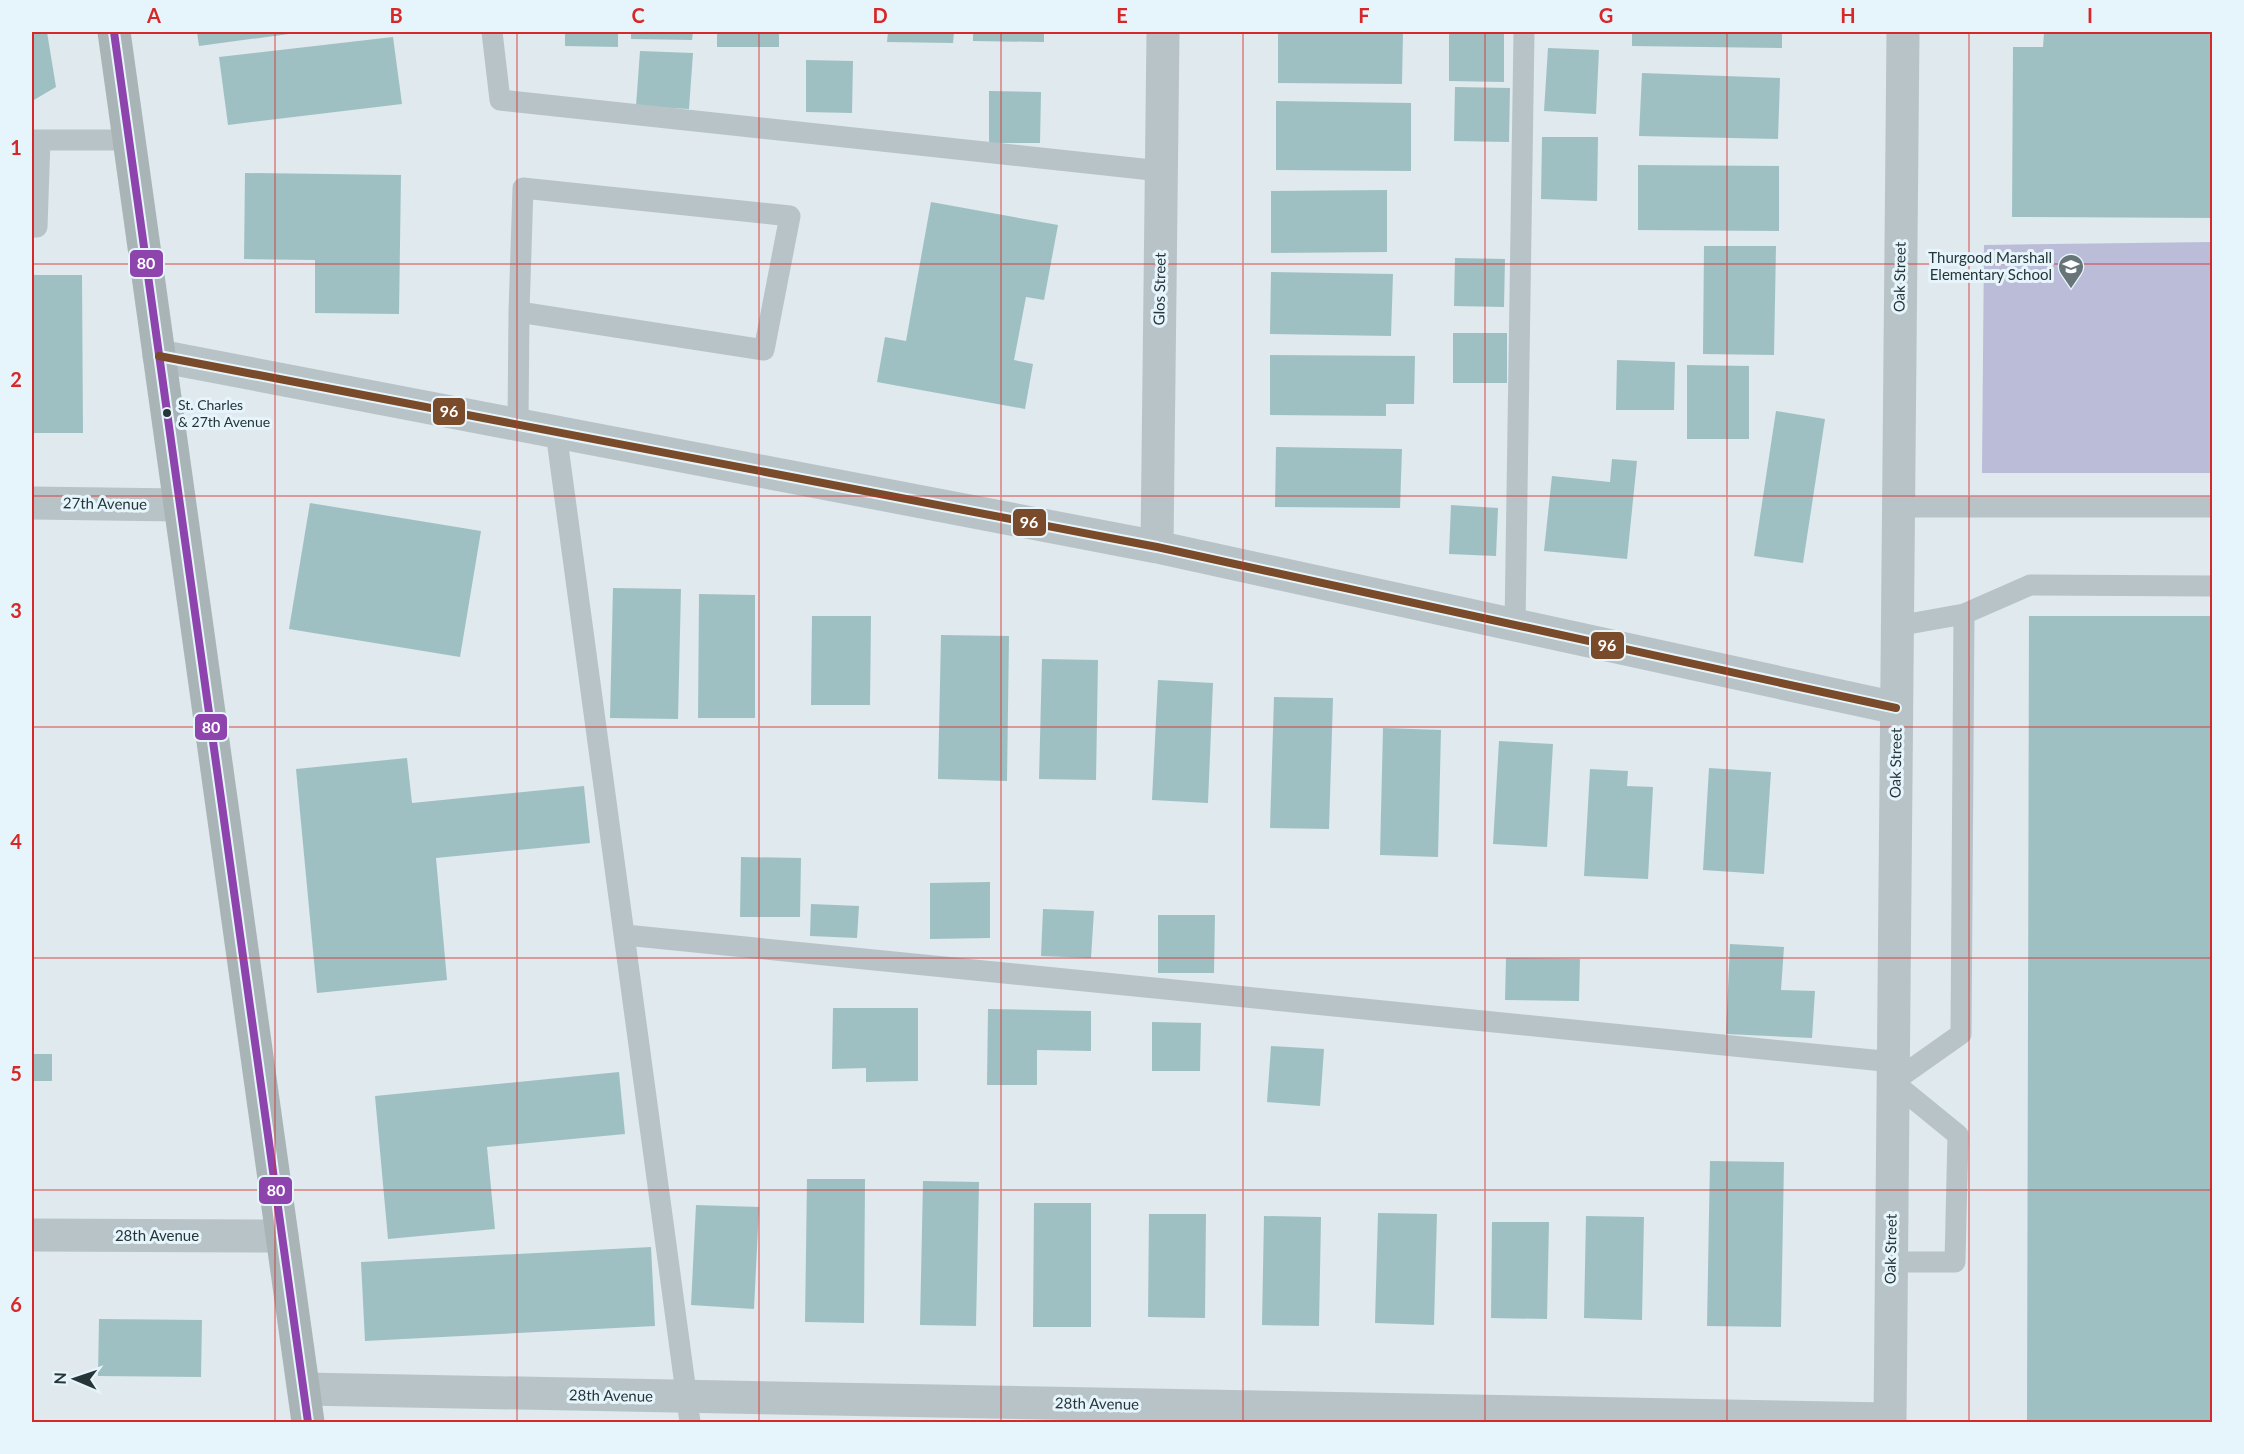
<svg xmlns="http://www.w3.org/2000/svg" width="2244" height="1454" font-family="Lato,sans-serif">
	<rect width="100%" height="100%" fill="#dfe9ee"/>
	<path fill="#bbbcd7" d="M2212,242V473H1982L1984,245Z"/>
	<path fill="#9fc0c3" d="M32,32H47L56,87L32,101Z
		M197,32H296V33L199,46Z
		M565,32H618V47L565,46Z
		M631,32H693L692,40L631,39Z
		M717,32H779V47H717Z
		M888,32H954L953,43L887,42Z
		M973,32H1044V42L973,41Z
		M1278,32H1403L1402,84L1278,83Z
		M1449,32H1504V82L1449,81Z
		M1632,32H1782V48L1632,46Z
		M2044,32H2212V218L2012,217L2013,47H2043Z
		M393,37L402,104L228,125L219,57Z
		M1548,48L1599,50L1596,114L1544,111Z
		M640,51L693,53L689,109L636,106Z
		M806,60L853,61L852,113L806,112Z
		M1642,73L1780,78L1778,139L1639,136Z
		M1455,87L1510,88L1509,142L1454,141Z
		M989,91L1041,92L1040,143H989Z
		M1276,101L1411,103V171L1276,170Z
		M1542,137H1598L1597,201L1541,199Z
		M1638,165L1779,166V231L1638,230Z
		M245,173L401,175L399,314L315,313V260L244,259Z
		M1387,190V252L1271,253V191Z
		M931,202L1058,225L1044,300L1026,297L1014,360L1033,364L1025,409L877,382L885,337L906,341Z
		M1704,246H1776L1774,355L1703,354Z
		M1455,258L1505,259L1504,307L1454,306Z
		M1271,272L1393,274L1391,336L1270,334Z
		M32,275H82L83,433H32Z
		M1453,333H1507V383H1453Z
		M1270,355L1415,356L1414,404H1386V416L1270,415Z
		M1617,360L1675,362L1674,410H1616Z
		M1687,365L1749,366V439H1687Z
		M1776,411L1825,419L1803,563L1754,556Z
		M1276,447L1402,449L1400,508L1275,507Z
		M1612,459L1637,461L1627,559L1544,551L1552,476L1610,482Z
		M310,503L481,531L460,657L289,629Z
		M1451,505L1498,508L1496,556L1449,554Z
		M613,588L681,589L678,719L610,718Z
		M699,594L755,595V718H698Z
		M812,616H871L870,705H811Z
		M2029,616H2212V1422H2027Z
		M941,635L1009,636L1007,781L938,779Z
		M1042,659L1098,660L1096,780L1039,779Z
		M1158,680L1213,683L1208,803L1152,800Z
		M1274,697L1333,698L1329,829L1270,828Z
		M1383,728L1441,730L1438,857L1380,855Z
		M1499,741L1553,744L1547,847L1493,844Z
		M407,758L412,803L584,786L590,843L436,858L447,980L317,993L296,769Z
		M1709,768L1771,772L1764,874L1703,870Z
		M1590,769L1628,771L1627,786L1653,787L1648,879L1584,876Z
		M741,857L801,858L800,917H740Z
		M990,882V938L930,939V883Z
		M811,904L859,906L857,938L810,936Z
		M1043,909L1094,911L1091,958L1041,956Z
		M1158,915H1215L1214,973H1158Z
		M1730,944L1784,947L1781,990L1815,991L1812,1038L1726,1034Z
		M1506,958L1580,959L1579,1001L1505,1000Z
		M833,1008H918V1081L866,1082V1068L832,1069Z
		M988,1009L1091,1011V1051L1037,1050V1085H987Z
		M1152,1022L1201,1023L1200,1071H1152Z
		M1271,1046L1324,1049L1320,1106L1267,1102Z
		M32,1054H52V1081H32Z
		M619,1072L625,1134L487,1147L495,1229L388,1239L375,1096Z
		M1710,1161L1784,1162L1781,1327L1707,1326Z
		M807,1179H865L864,1323L805,1322Z
		M923,1181L979,1182L976,1326L920,1325Z
		M1034,1203H1091V1327H1033Z
		M696,1205L759,1207L754,1309L691,1305Z
		M1378,1213L1437,1214L1434,1325L1375,1323Z
		M1149,1214H1206L1205,1318L1148,1317Z
		M1264,1216L1321,1217L1319,1326L1262,1325Z
		M1586,1216L1644,1217L1642,1320L1584,1318Z
		M1492,1222H1549L1547,1319L1491,1318Z
		M651,1247L655,1326L365,1341L361,1262Z
		M99,1319L202,1320L201,1377L98,1376Z"/>
	<g fill="none" stroke-linecap="round" stroke-linejoin="round">
		<path stroke="#b8c3c7" stroke-width="21" d="M492,32L500,100L1161,171
			M32,140H129
			M32,227H37L40,140
			M518,423L519,312L523,188L790,216L764,350L519,312
			M556,432L690,1422
			M1898,507H2212
			M1515,625L1524,32
			M1897,626L1964,614L2030,585L2212,586
			M625,935L1893,1062
			M1891,1262H1955L1958,1135L1893,1082L1961,1034L1964,614"/>
		<path stroke="#b8c3c7" stroke-width="33" d="M159,356L1157,547L1896,708
			M32,503L179,505
			M1157,547L1163,32
			M32,1235L282,1236
			M304,1389L1890,1419
			M1890,1422L1903,32"/>
		<path stroke="#a9b4b7" stroke-width="33" d="M114,32L308,1422"/>
		<defs>
			<path id="bus-1" d="M114,32L308,1422"/>
			<path id="bus-2" d="M159,356L1157,547L1896,708"/>
		</defs>
		<use href="#bus-1" stroke="#e6f4fb" stroke-width="12"/>
		<use href="#bus-2" stroke="#e6f4fb" stroke-width="12"/>
		<use href="#bus-1" stroke="#8e44ad" stroke-width="8"/>
		<use href="#bus-2" stroke="#7a4b2a" stroke-width="8"/>
	</g>
	<path fill="none" stroke="#d62828" stroke-width="1.5" stroke-opacity="0.55" d="M275,32V1422M517,32V1422M759,32V1422M1001,32V1422M1243,32V1422M1485,32V1422M1727,32V1422M1969,32V1422M32,264H2212M32,496H2212M32,727H2212M32,958H2212M32,1190H2212"/>
	<defs>
		<symbol id="school-pin" viewBox="-11 -11 22 30"><path d="M0 17L-7.5 6A9.5 9.5 0 1 1 7.5 6Z" fill="#677578" stroke="#e6f4fb"/><path d="M0-5L7-2L0 1L-7-2ZM-4 1L0 2.5L4 1V4Q0 6-4 4Z" fill="#fff"/></symbol>
	</defs>
	<g fill-rule="evenodd">
		<use href="#school-pin" x="2056" y="252" width="30" height="40"/>
	</g>
	<circle fill="#263638" stroke="#e6f4fb" stroke-width="2" cx="167" cy="413" r="5"/>
	<g text-anchor="middle" stroke-width="6" stroke-linejoin="round" paint-order="stroke">
		<g font-size="14" fill="#263638" stroke="#e6f4fb" text-anchor="start">
			<text x="178" y="410">St. Charles<tspan x="178" dy="17">&amp; 27th Avenue</tspan></text>
		</g>
		<g font-size="15" fill="#263638" stroke="#e6f4fb" text-anchor="end">
			<text x="2052" y="263">Thurgood Marshall<tspan x="2052" dy="17">Elementary School</tspan></text>
		</g>
		<g font-size="15" fill="#263638" stroke="#e6f4fb">
			<text transform="translate(1900 277) rotate(-89)" y="5">Oak Street</text>
			<text transform="translate(1160 289) rotate(-89)" y="5">Glos Street</text>
			<text transform="translate(105 504) rotate(1)" y="5">27th Avenue</text>
			<text transform="translate(1896 763) rotate(-89)" y="5">Oak Street</text>
			<text x="157" y="1241">28th Avenue</text>
			<text transform="translate(1891 1249) rotate(-89)" y="5">Oak Street</text>
			<text transform="translate(611 1396) rotate(1)" y="5">28th Avenue</text>
			<text transform="translate(1097 1404) rotate(1)" y="5">28th Avenue</text>
		</g>
	</g>
	<g stroke="#e6f4fb" stroke-width="2">
		<rect x="129" y="249" width="35" height="29" rx="6" fill="#8e44ad"/>
		<rect x="432" y="397" width="34" height="29" rx="6" fill="#7a4b2a"/>
		<rect x="1012" y="508" width="35" height="29" rx="6" fill="#7a4b2a"/>
		<rect x="1590" y="631" width="35" height="29" rx="6" fill="#7a4b2a"/>
		<rect x="194" y="713" width="34" height="28" rx="6" fill="#8e44ad"/>
		<rect x="258" y="1176" width="35" height="29" rx="6" fill="#8e44ad"/>
	</g>
	<g font-size="16" text-anchor="middle" font-weight="bold" fill="#fff">
		<text x="146" y="269">80</text>
		<text x="449" y="417">96</text>
		<text x="1029" y="528">96</text>
		<text x="1607" y="651">96</text>
		<text x="211" y="733">80</text>
		<text x="276" y="1196">80</text>
	</g>
	<rect width="2244" height="1454" fill="none" stroke="#e6f4fb" stroke-width="66"/>
	<g transform="translate(75 1379) rotate(272)" stroke="#e6f4fb" stroke-width="4.5" paint-order="stroke">
	<path d="M0-4.5L10 22L0 15L-10 22Z" fill="#263638"/>
	<text y="-9" font-size="16" font-weight="bold" text-anchor="middle" fill="#263638">N</text>
	</g>
	<rect x="33" y="33" width="2178" height="1388" fill="none" stroke="#d62828" stroke-width="2"/>
	<g font-size="20" text-anchor="middle" font-weight="bold" fill="#d62828">
		<text x="154" y="23">A</text>
		<text x="396" y="23">B</text>
		<text x="638" y="23">C</text>
		<text x="880" y="23">D</text>
		<text x="1122" y="23">E</text>
		<text x="1364" y="23">F</text>
		<text x="1606" y="23">G</text>
		<text x="1848" y="23">H</text>
		<text x="2090" y="23">I</text>
		<text x="16" y="155">1</text>
		<text x="16" y="387">2</text>
		<text x="16" y="618">3</text>
		<text x="16" y="849">4</text>
		<text x="16" y="1081">5</text>
		<text x="16" y="1312">6</text>
	</g>
</svg>
